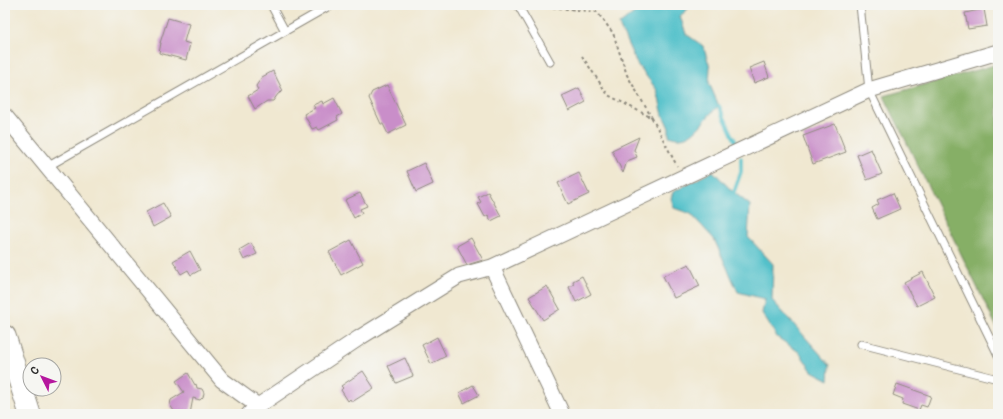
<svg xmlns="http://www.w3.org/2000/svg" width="1003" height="419" font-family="Pangolin,sans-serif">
	<rect width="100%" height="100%" fill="#f6f6f2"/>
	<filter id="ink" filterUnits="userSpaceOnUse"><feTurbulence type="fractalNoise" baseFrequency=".025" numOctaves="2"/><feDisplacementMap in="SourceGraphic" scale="8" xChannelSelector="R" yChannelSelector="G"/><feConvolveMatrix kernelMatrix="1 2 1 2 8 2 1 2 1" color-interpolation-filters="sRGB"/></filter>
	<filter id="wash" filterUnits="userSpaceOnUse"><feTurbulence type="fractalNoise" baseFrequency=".012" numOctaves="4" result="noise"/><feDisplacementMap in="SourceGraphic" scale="16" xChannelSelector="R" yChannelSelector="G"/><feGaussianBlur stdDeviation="0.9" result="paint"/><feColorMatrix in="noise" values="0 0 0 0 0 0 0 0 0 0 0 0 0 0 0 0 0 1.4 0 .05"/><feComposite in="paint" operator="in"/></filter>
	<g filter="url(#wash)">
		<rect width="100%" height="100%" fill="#f0e8d1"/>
		<path fill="#86af66" stroke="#586d48" d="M998,64V330L884,96Z"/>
		<path fill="#53c1ca" stroke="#3f767a" d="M644,5H685L689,8L680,16L686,34L703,46L710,67L709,83L719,106C703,117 694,146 669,136V128L663,115L657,90L637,64L619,25Z
			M713,171L731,190L750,205L748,237L773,264L772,300L830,365L829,380L812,371L799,352L777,337L762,313L765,299L738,292L714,239L691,214L674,208L671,198L673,192Z"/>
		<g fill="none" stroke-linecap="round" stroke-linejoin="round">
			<path stroke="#53c1ca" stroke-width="3.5" d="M719,106L738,147
				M734,192L741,172V158"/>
		</g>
		<g id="blocks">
			<path fill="#c98ec9" d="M984,9L987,26L968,29L965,13Z
				M168,18L189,24L184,42L190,44L186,60L159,53L161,43H160Z
				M764,62L769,77L754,83L749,68Z
				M273,71L283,91L278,94L273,101H267L255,109L248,96L258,90L256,86L262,77Z
				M387,85L406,125L388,134L383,124H381L369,98L372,92Z
				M579,88L586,102L569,111L562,96Z
				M334,98L342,114L337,117L338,120L319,130L317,127L312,129L304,114L315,108L313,105L322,101L323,104Z
				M835,124L846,152L813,164L803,136Z
				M639,137L634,150L637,157L627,161L623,173L612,150Z
				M871,149L882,174L867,180L857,155Z
				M424,163L433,184L416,192L407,171Z
				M579,173L589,194L568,204L558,183Z
				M488,192L501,216L491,221L488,215L485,217L478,204L481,202L478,197Z
				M360,193L367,206L360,209L362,213L354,218L345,200Z
				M893,193L900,209L877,219L872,208L879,204L877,200Z
				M163,203L171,217L153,227L146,212Z
				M471,238L483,260L467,265L457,246Z
				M351,240L363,263L341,275L329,252Z
				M251,243L257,254L244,260L239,250Z
				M190,251L200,270L191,275L188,270L181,274L173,261Z
				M689,264L700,286L674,298L663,276Z
				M923,272L935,297L917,306L904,282Z
				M582,276L591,294L576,302L569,287L574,284L573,281Z
				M547,286L560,309L543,320L529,297Z
				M437,337L446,356L431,364L422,345Z
				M405,358L413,376L396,383L388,366Z
				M363,371L374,388L352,402L350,399L348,401L341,390L343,388L341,386Z
				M188,373L195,385L196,384L197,388L202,389L204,393L203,397L200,400L193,398L190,414H176L170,405L171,400L184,392L176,381Z
				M897,384L931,396L927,407L921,405L919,410L902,404L903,399L893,395Z
				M473,385L479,395L464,403L459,393Z"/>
		</g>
	</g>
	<g filter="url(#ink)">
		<use href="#blocks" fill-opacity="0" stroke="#8e8a7e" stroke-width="1"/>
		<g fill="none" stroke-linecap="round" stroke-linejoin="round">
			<defs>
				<path id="service" d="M271,5L285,31
					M518,5L550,62
					M860,5L869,90L998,355
					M47,167L331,5
					M861,344L998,379"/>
				<path id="minor" d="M5,116L222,380L258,406
					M492,267L869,90L998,52
					M249,414L258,406L359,338L459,276L492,267L562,414"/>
				<path id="secondary" d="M5,336L30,414"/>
			</defs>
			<use href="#service" stroke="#8e8a7e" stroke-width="9"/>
			<use href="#minor" stroke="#8e8a7e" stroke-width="17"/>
			<use href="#secondary" stroke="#8e8a7e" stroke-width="23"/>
			<path stroke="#8e8a7e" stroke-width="2" stroke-dasharray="3 3" stroke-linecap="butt" d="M529,5L597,12L613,33L627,75L652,118
				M582,56L608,95L652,118L677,166"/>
			<use href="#service" stroke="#fff" stroke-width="7"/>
			<use href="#minor" stroke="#fff" stroke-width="15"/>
			<use href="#secondary" stroke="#fff" stroke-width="21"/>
		</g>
	</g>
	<rect width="1003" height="419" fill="none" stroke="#f6f6f2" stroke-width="20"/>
	<g transform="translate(42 377) rotate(312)"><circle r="19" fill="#f6f6f2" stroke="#a5a5a2"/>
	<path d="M0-3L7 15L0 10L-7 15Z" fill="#b5179e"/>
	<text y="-6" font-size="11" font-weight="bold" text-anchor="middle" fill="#2b2b2b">С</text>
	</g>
</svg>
